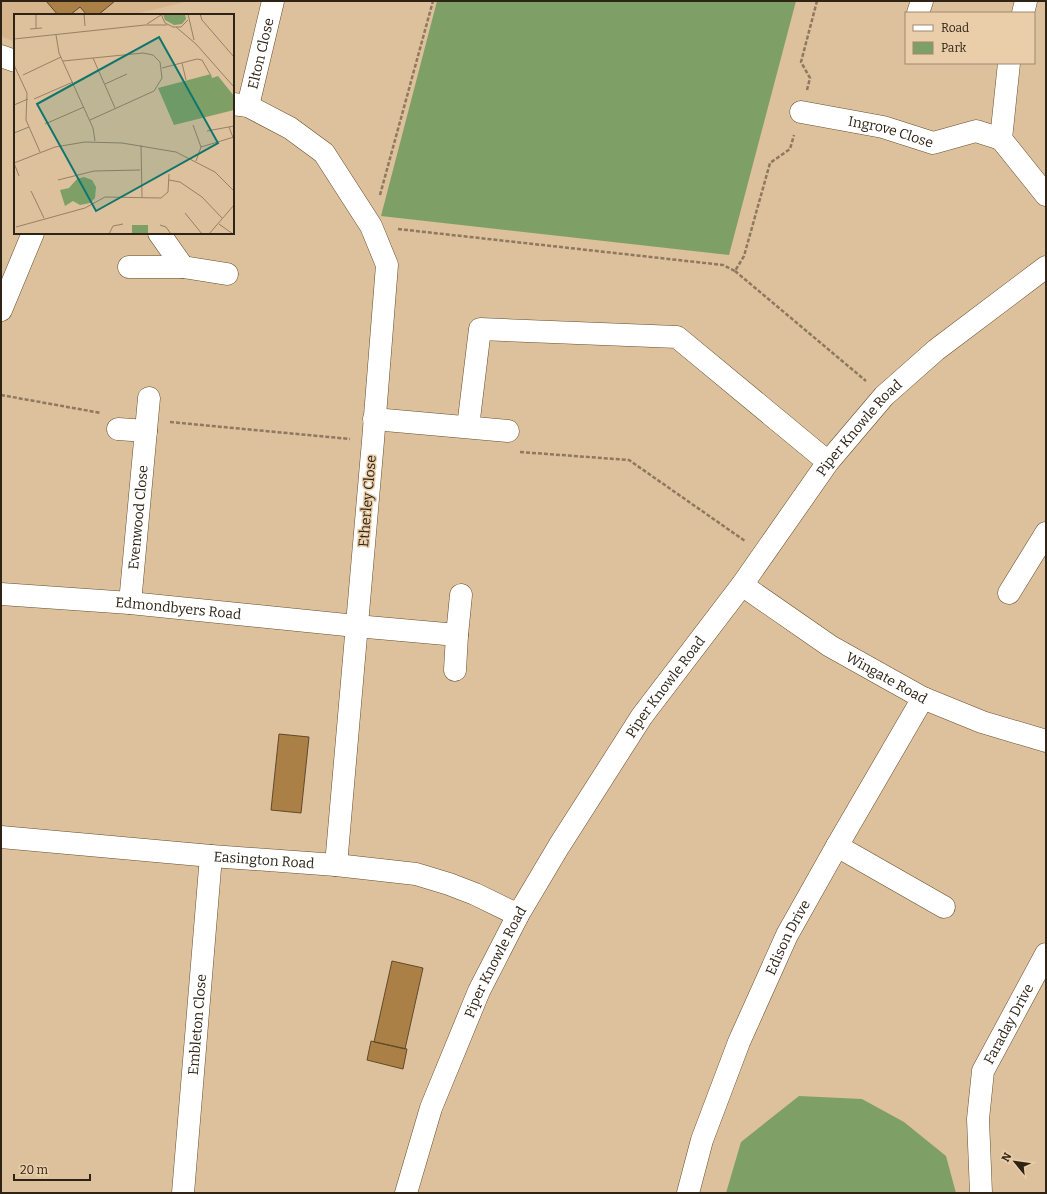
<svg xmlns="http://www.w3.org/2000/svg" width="1047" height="1194" font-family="Bitter,serif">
	<rect width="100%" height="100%" fill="#ddc09c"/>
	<path fill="#d7b58c" d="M1,1H189L131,15H15V42L1,36Z"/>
	<path fill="#7ea066" d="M437,1H796L729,255L381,216Z
		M799,1096L862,1099L904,1122L946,1156L956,1193H726L741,1142Z"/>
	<path fill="#aa8046" stroke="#624929" d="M46,1H115L98,15H87L80,7L70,15H58Z
		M279,734L309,737L301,813L271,810Z
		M392,961L423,968L405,1049L374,1042Z
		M371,1041L407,1049L403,1069L367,1060Z"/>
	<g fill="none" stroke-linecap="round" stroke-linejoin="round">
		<defs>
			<g id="minor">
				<path d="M918,13L922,1"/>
				<path d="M1023,13L1026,1"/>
				<path d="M1,56L15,61"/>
				<path d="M1009,63L1001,139L1046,195"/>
				<path d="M233,104L248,106L290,128L324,153L371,226L387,265L373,441L336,865"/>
				<path id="s1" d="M248,106L273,1"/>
				<path id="s2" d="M801,112L883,127L933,143L976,131L1001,139"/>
				<path d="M159,233L183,267"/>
				<path d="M129,267H183L227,274"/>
				<path d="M1,310L33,233"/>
				<path d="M374,419L508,431"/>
				<path d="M468,427L480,329L677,337L828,462"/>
				<path d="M118,429L146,431"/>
				<path id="s3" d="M742,585L830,646L923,698L982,722L1046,741"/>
				<path d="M1009,593L1046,533"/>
				<path id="s4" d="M1,594L130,603L356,626L457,635"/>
				<path id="s5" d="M130,603L149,398"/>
				<path d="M455,670L457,635L461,595"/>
				<path id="s6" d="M1,837L211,856L336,865L416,874L449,884L475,894L518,915"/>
				<path d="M837,846L944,907"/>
				<path id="s7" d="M183,1193L211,856"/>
				<path id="s8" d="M406,1193L431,1108L479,991L518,915L559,846L642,716L742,585L828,462L884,396L936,350L1046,267"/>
				<path id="s9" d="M688,1193L702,1140L739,1042L787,935L837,846L923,698"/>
				<path id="s10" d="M981,1193L978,1119L983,1071L1046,954"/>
			</g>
		</defs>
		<use href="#minor" stroke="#674e2d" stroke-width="23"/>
		<path stroke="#8e795f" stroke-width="2.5" stroke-dasharray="4 2" stroke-linecap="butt" d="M807,90L810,78L801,62L817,1
			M380,195L433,1
			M398,229L723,265L735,271L744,256L770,163L790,149L794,135
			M735,271L866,381
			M1,395L101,413
			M170,422L350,439
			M520,452L629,460L745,541"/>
		<use href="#minor" stroke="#fff" stroke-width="22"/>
	</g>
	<g text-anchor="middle" stroke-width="3" stroke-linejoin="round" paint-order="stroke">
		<g font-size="14" fill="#2e2315" stroke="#eacda9">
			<text dy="5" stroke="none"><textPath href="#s1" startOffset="54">Elton Close</textPath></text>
			<text dy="5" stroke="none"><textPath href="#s2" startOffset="92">Ingrove Close</textPath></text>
			<text dy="5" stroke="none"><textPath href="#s8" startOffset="896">Piper Knowle Road</textPath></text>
			<text transform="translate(367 501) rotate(-85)" y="5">Etherley Close</text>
			<text dy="5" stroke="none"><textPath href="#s5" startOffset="86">Evenwood Close</textPath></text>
			<text dy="5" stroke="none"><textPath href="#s4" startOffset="178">Edmondbyers Road</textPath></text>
			<text dy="5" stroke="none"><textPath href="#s3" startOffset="172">Wingate Road</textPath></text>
			<text dy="5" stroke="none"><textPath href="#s8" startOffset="572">Piper Knowle Road</textPath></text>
			<text dy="5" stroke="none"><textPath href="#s6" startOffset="264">Easington Road</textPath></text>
			<text dy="5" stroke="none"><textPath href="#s9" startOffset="275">Edison Drive</textPath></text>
			<text dy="5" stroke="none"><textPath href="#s8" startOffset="248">Piper Knowle Road</textPath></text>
			<text dy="5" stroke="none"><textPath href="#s10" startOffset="176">Faraday Drive</textPath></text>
			<text dy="5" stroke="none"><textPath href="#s7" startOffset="169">Embleton Close</textPath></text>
		</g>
	</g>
	<g transform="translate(14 14)">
		<rect width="220" height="220" fill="#ddc09c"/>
		<path d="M149,0H171L172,5L168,10L160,11L151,6ZM197,60L198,64L204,62L220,82V96L160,111L144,74ZM70,163L78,166L82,173L81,184L76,189L66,191L59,187L51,192L46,176L55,174L63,165ZM118,211H134V220H118Z" fill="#7ea066"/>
		<path fill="none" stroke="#978166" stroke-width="1" d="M22,0V14M70,0L71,12M147,0L151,9L159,13H167L174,6M174,0L180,26M186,0L188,6L220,43M133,10L147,1M162,13L182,30L220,73M16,15L28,14M42,21L45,39L79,114L81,127M0,25L131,11H153M79,44L101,94M49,47L129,39L139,41L146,48L148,64L140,77L76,106M168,49L172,66M0,51L13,79L12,106L26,138M148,54L183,45L188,46L196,60M9,61L47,43M91,70L113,60M20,85L59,68M0,91L14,85M31,110L70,93M179,111L187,133M215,113L220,126M193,117L220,112M0,119L15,113M127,131L128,183M182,147L187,133L220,123M5,162L0,149L41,133L71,128L108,129L162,138L201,158L220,177M44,166L80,157L126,156M155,166L166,168L188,183L208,204M17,177L30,204M171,199L188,220M205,210L219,220M146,211L152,213L157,220M2,213L71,194L91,183L147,184L154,178L155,160M95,220L99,212L109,210M195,220L220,191"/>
		<path fill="#0f766e" fill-opacity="0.15" stroke="#0f766e" stroke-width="2" d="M145,23L204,129L82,197L23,90Z"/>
		<rect width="220" height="220" fill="none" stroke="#2e2315" stroke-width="2"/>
	</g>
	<rect width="1047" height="1194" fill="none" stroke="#2e2315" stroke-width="4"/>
	<rect x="905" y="12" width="130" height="52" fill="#eacda9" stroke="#9f896e"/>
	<rect x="913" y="25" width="20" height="6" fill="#ffffff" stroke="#9f896e"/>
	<text x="941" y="32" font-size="12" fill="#2e2315">Road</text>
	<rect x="913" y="42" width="20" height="12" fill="#7ea066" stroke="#9f896e"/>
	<text x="941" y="52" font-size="12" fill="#2e2315">Park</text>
	<g transform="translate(1015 1162) rotate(299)" stroke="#eacda9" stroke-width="3" paint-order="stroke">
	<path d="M0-3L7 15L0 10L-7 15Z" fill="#2e2315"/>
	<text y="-6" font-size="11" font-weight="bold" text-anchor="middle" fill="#2e2315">N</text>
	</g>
	<path d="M14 1174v6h76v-6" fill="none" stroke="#2e2315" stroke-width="2"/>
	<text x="20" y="1174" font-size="12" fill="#2e2315" stroke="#eacda9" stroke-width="3" paint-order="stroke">20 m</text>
</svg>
